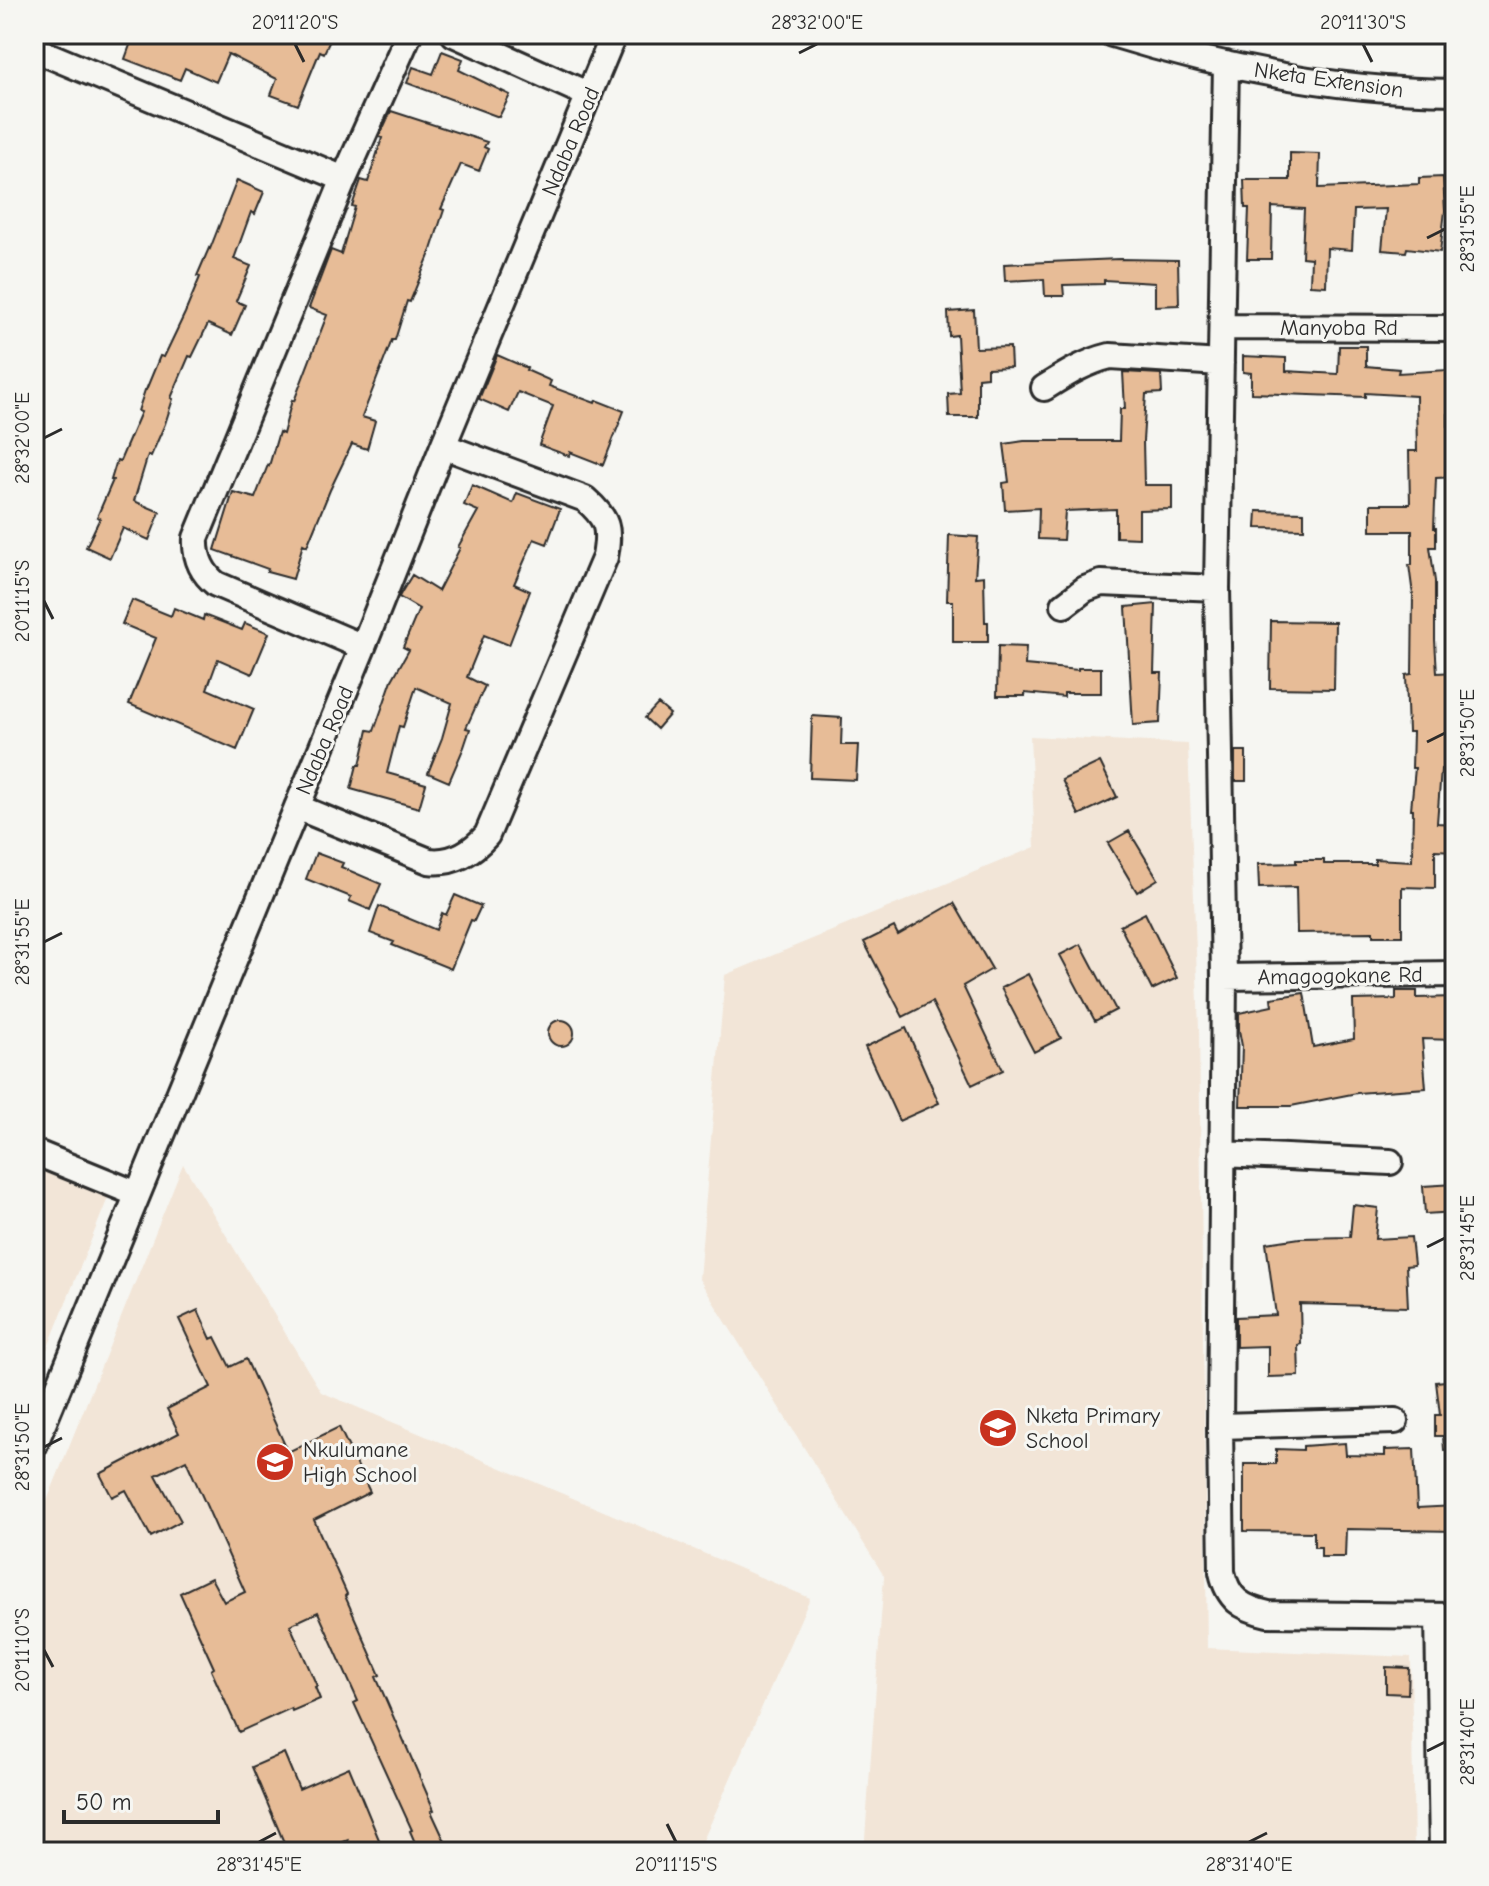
<svg xmlns="http://www.w3.org/2000/svg" width="1489" height="1886" font-family="'Comic Neue',sans-serif">
	<rect width="100%" height="100%" fill="#f6f6f2"/>
	<filter id="ink" filterUnits="userSpaceOnUse"><feTurbulence type="fractalNoise" baseFrequency=".0125" numOctaves="2"/><feDisplacementMap in="SourceGraphic" scale="16" xChannelSelector="R" yChannelSelector="G"/><feConvolveMatrix kernelMatrix="1 2 1 2 8 2 1 2 1" color-interpolation-filters="sRGB"/></filter>
	<g filter="url(#ink)">
		<path fill="#f2e5d7" d="M1030,736L1188,744L1199,1029L1207,1648L1411,1657L1414,1852H864L884,1576L699,1279L725,975L1035,847Z
			M34,1142L118,1173L34,1382Z
			M183,1164L321,1392L810,1598L698,1852H34V1533Z"/>
		<path fill="#e7bc97" stroke="#2b2b2b" stroke-width="2" d="M134,34H333L324,53L320,51L298,105L271,95L277,79L228,54L216,82L185,68L180,80L125,59Z
			M442,51L463,59L459,70L510,95L499,117L407,83L413,67L433,74Z
			M391,111L487,142L484,147L488,149L479,171L461,164L441,209L444,210L430,253L410,302L407,301L395,340H392L362,417L375,421L367,449L352,444L330,490L307,546L303,544L293,579L267,572L268,569L215,550L233,492L255,498L268,465L269,466L279,432L283,434L292,400L294,401L327,315L309,308L331,250L341,254L355,207L352,206L361,180L368,182L382,138L379,137Z
			M1290,153L1320,154L1319,188L1419,184V178L1443,177L1445,211L1440,252L1407,248L1406,252L1382,250L1386,209L1354,210L1352,250L1327,248L1326,286L1310,285L1311,258L1302,257L1304,209L1272,207L1271,259H1247L1249,208H1245L1244,180H1290Z
			M237,180L264,192L255,214L251,212L234,259L251,266L236,301L245,305L232,335L208,324L192,357L189,356L171,398L173,399L165,424L151,456L148,455L134,501L160,512L149,540L123,528L110,558L86,547L100,518L97,517L113,480H111L117,460L120,461L141,412L138,411L145,390H146L160,356L164,357L185,313L200,277L197,276L209,248L210,249Z
			M1119,259L1178,260L1179,305L1155,306V283L1104,280V284L1063,285L1064,296H1045L1044,279L1005,281L1004,264Z
			M974,310L976,348L1010,347L1011,367L987,368V377L978,378V417H949L948,394L960,393L957,335L949,336L948,312Z
			M1339,346H1366V366L1399,369L1398,373L1448,370V451H1455V477L1436,478L1434,528H1436V547H1430L1435,581V640L1437,673L1455,672V769H1441L1437,823L1455,824V851L1435,850V888L1402,887V936H1373V932L1297,933L1296,887L1259,888L1258,864L1296,863V860H1324V864H1375V859L1412,861L1413,809H1411L1415,768H1412L1413,732H1408L1406,675L1412,674L1413,595L1409,565H1412V531H1371V504H1410L1409,451H1417L1416,396L1365,393V397L1251,393V373L1243,372V356L1286,358V371L1338,374Z
			M497,355L527,368L526,370L551,381L549,386L595,403L596,400L624,411L603,465L570,452L569,456L539,445L553,406L518,392L509,412L479,399Z
			M1123,372L1161,374L1162,393L1146,394L1143,441L1144,485H1172V509L1139,510V538L1116,537V509L1065,511L1063,540L1038,539L1039,508L1005,510L1003,483L1009,482L1004,444L1024,441H1119L1120,409H1125Z
			M472,485L513,503L517,493L560,509L547,544L534,539L514,584L530,591L509,645L484,635L467,677L485,686L466,728L470,729L464,747L449,782L428,773L442,738L452,703L416,687L403,727L399,726L387,773L426,784L419,808L351,789L357,765H360L368,730L374,731L392,680L409,650L403,647L419,609L399,597L401,593L412,575L438,591L460,548L458,547L478,511L464,505Z
			M1257,511L1304,512V529L1256,528Z
			M949,535L978,537L975,577L984,576L985,622H988V642H953V601H947Z
			M132,600L171,616L174,608L203,620L204,615L242,630L245,623L269,633L252,674L218,659L207,689L254,709L237,750L129,704L156,638L122,624Z
			M1156,604L1154,673H1162L1160,723L1133,725L1126,607Z
			M1271,621L1335,622L1334,689L1270,688Z
			M998,646L1026,647L1025,665L1078,670V668H1101V693H1064V697L1025,693V696H997Z
			M658,704L670,714L657,729L645,718Z
			M812,716L842,718L841,745H858L856,780L810,778Z
			M1235,751H1246V781H1235Z
			M1100,762L1117,797L1079,815L1062,780Z
			M1129,831L1158,879L1137,892L1108,843Z
			M316,853L343,863L341,867L381,884L370,910L349,901L351,897L306,879Z
			M455,895L481,906L474,921L471,920L451,969L392,945L394,942L370,933L379,906L436,930L442,913L446,915Z
			M954,903L992,969L963,986L1003,1070L972,1085L932,1002L903,1017L864,942L894,927L898,935Z
			M1145,913L1177,978L1152,990L1120,926Z
			M1081,944L1116,1010L1095,1021L1060,955Z
			M1028,974L1061,1038L1034,1052L1001,988Z
			M1396,991H1417V998L1455,997V1040L1422,1039L1426,1088L1357,1093L1291,1106H1240L1242,1046L1239,1030V1013L1272,1006L1271,998L1304,993L1313,1047L1354,1039L1353,1000L1396,999Z
			M548 1033a13 13 0 1 1 26 0a13 13 0 1 1-26 0Z
			M906,1028L939,1103L899,1121L865,1047Z
			M1455,1184V1212L1425,1214L1423,1186Z
			M1353,1205L1378,1208L1375,1239L1411,1237L1414,1265L1406,1266L1408,1307L1300,1304L1301,1344L1298,1345L1299,1376L1268,1377V1346L1236,1347V1317L1276,1315L1266,1243L1300,1238L1350,1237Z
			M198,1310L211,1339L215,1337L230,1367L246,1359L288,1452L339,1427L370,1492L314,1520L347,1594L345,1596L380,1675L376,1677L434,1810L431,1811L450,1852H419L410,1831L412,1830L354,1703L358,1701L318,1612L290,1625L317,1686L315,1687L320,1699L292,1711L291,1708L239,1732L211,1670L214,1668L180,1593L211,1578L224,1602L245,1592L186,1460L156,1475L181,1521L151,1537L126,1490L112,1497L100,1474L179,1433L167,1409L211,1387L179,1319Z
			M1455,1380V1449L1444,1450L1443,1436H1435V1415H1440L1436,1382Z
			M1345,1443L1346,1455L1385,1456V1450L1414,1449L1417,1508L1455,1506V1531L1346,1529L1345,1557H1321V1547H1314V1532L1244,1531V1464H1276V1449L1303,1450V1446Z
			M1386,1667L1409,1668L1408,1694L1386,1693Z
			M284,1753L299,1789L349,1767L380,1842L358,1852H353L348,1840L319,1852H288L252,1767Z"/>
		<g fill="none" stroke-linecap="round" stroke-linejoin="round">
			<defs>
				<path id="minor" d="M454,34L589,95
					M1112,34C1222,68 1340,91 1455,92
					M34,49L344,179
					M1226,64L1217,588L1224,977L1220,1426L1222,1572C1228,1599 1241,1608 1268,1614L1455,1616
					M1223,327L1455,328
					M1044,388C1065,375 1085,362 1110,356L1221,363
					M1064,605L1085,589L1101,583L1217,588
					M363,647L216,584C201,572 195,556 196,538L344,179L409,34
					M297,807L429,861C453,864 472,852 487,835L605,557C610,528 608,519 585,499L443,446
					M1224,977L1455,974
					M34,1152L137,1194
					M1222,1154L1390,1162
					M1220,1426L1395,1421
					M34,1446L363,647L443,446L614,34
					M1438,1616L1442,1852"/>
			</defs>
			<use href="#minor" stroke="#2b2b2b" stroke-width="30"/>
			<use href="#minor" stroke="#f6f6f2" stroke-width="24"/>
		</g>
	</g>
	<path fill="none" stroke="#2b2b2b" stroke-width="3" d="M295,44L304,62M1363,44L1372,62M799,53L817,44M1427,238L1445,229M44,438L62,429M44,601L53,619M1427,742L1445,733M44,942L62,933M1427,1247L1445,1238M44,1447L62,1438M44,1650L53,1667M1427,1751L1445,1742M667,1824L676,1842M259,1842L276,1833M1249,1842L1267,1833"/>
	<defs>
		<symbol id="school-disc" viewBox="-11 -11 22 22"><circle r="9.5" fill="#c8321e" stroke="#f6f6f2"/><path d="M0-5L7-2L0 1L-7-2ZM-4 1L0 2.5L4 1V4Q0 6-4 4Z" fill="#fff"/></symbol>
	</defs>
	<g fill-rule="evenodd">
		<use href="#school-disc" x="976" y="1406" width="44" height="44"/>
		<use href="#school-disc" x="253" y="1440" width="44" height="44"/>
	</g>
	<g text-anchor="middle" stroke-width="6" stroke-linejoin="round" paint-order="stroke">
		<g font-size="22" fill="#2b2b2b" stroke="#f6f6f2">
			<text transform="translate(1329 79) rotate(8)" y="8">Nketa Extension</text>
			<text transform="translate(570 141) rotate(-67)" y="8">Ndaba Road</text>
			<text x="1339" y="335">Manyoba Rd</text>
			<text transform="translate(324 740) rotate(-67)" y="8">Ndaba Road</text>
			<text transform="translate(1340 975) rotate(-1)" y="8">Amagogokane Rd</text>
		</g>
		<g font-size="22" fill="#2b2b2b" stroke="#f6f6f2" text-anchor="start">
			<text x="1026" y="1423">Nketa Primary<tspan x="1026" dy="25">School</tspan></text>
			<text x="303" y="1457">Nkulumane<tspan x="303" dy="25">High School</tspan></text>
		</g>
	</g>
	<rect width="1489" height="1886" fill="none" stroke="#f6f6f2" stroke-width="88"/>
	<path d="M64 1810v12h154v-12" fill="none" stroke="#2b2b2b" stroke-width="4"/>
	<text x="76" y="1810" font-size="24" fill="#2b2b2b" stroke="#f6f6f2" stroke-width="6" paint-order="stroke">50 m</text>
	<rect x="44" y="44" width="1401" height="1798" fill="none" stroke="#2b2b2b" stroke-width="3"/>
	<g font-size="20" text-anchor="middle" fill="#2b2b2b">
		<text x="295" y="29">20°11'20"S</text>
		<text x="817" y="29">28°32'00"E</text>
		<text x="1363" y="29">20°11'30"S</text>
		<text transform="translate(1467 229) rotate(-90)" y="7">28°31'55"E</text>
		<text transform="translate(22 438) rotate(-90)" y="7">28°32'00"E</text>
		<text transform="translate(22 601) rotate(-90)" y="7">20°11'15"S</text>
		<text transform="translate(1467 733) rotate(-90)" y="7">28°31'50"E</text>
		<text transform="translate(22 942) rotate(-90)" y="7">28°31'55"E</text>
		<text transform="translate(1467 1238) rotate(-90)" y="7">28°31'45"E</text>
		<text transform="translate(22 1447) rotate(-90)" y="7">28°31'50"E</text>
		<text transform="translate(22 1650) rotate(-90)" y="7">20°11'10"S</text>
		<text transform="translate(1467 1742) rotate(-90)" y="7">28°31'40"E</text>
		<text x="259" y="1871">28°31'45"E</text>
		<text x="676" y="1871">20°11'15"S</text>
		<text x="1249" y="1871">28°31'40"E</text>
	</g>
</svg>
